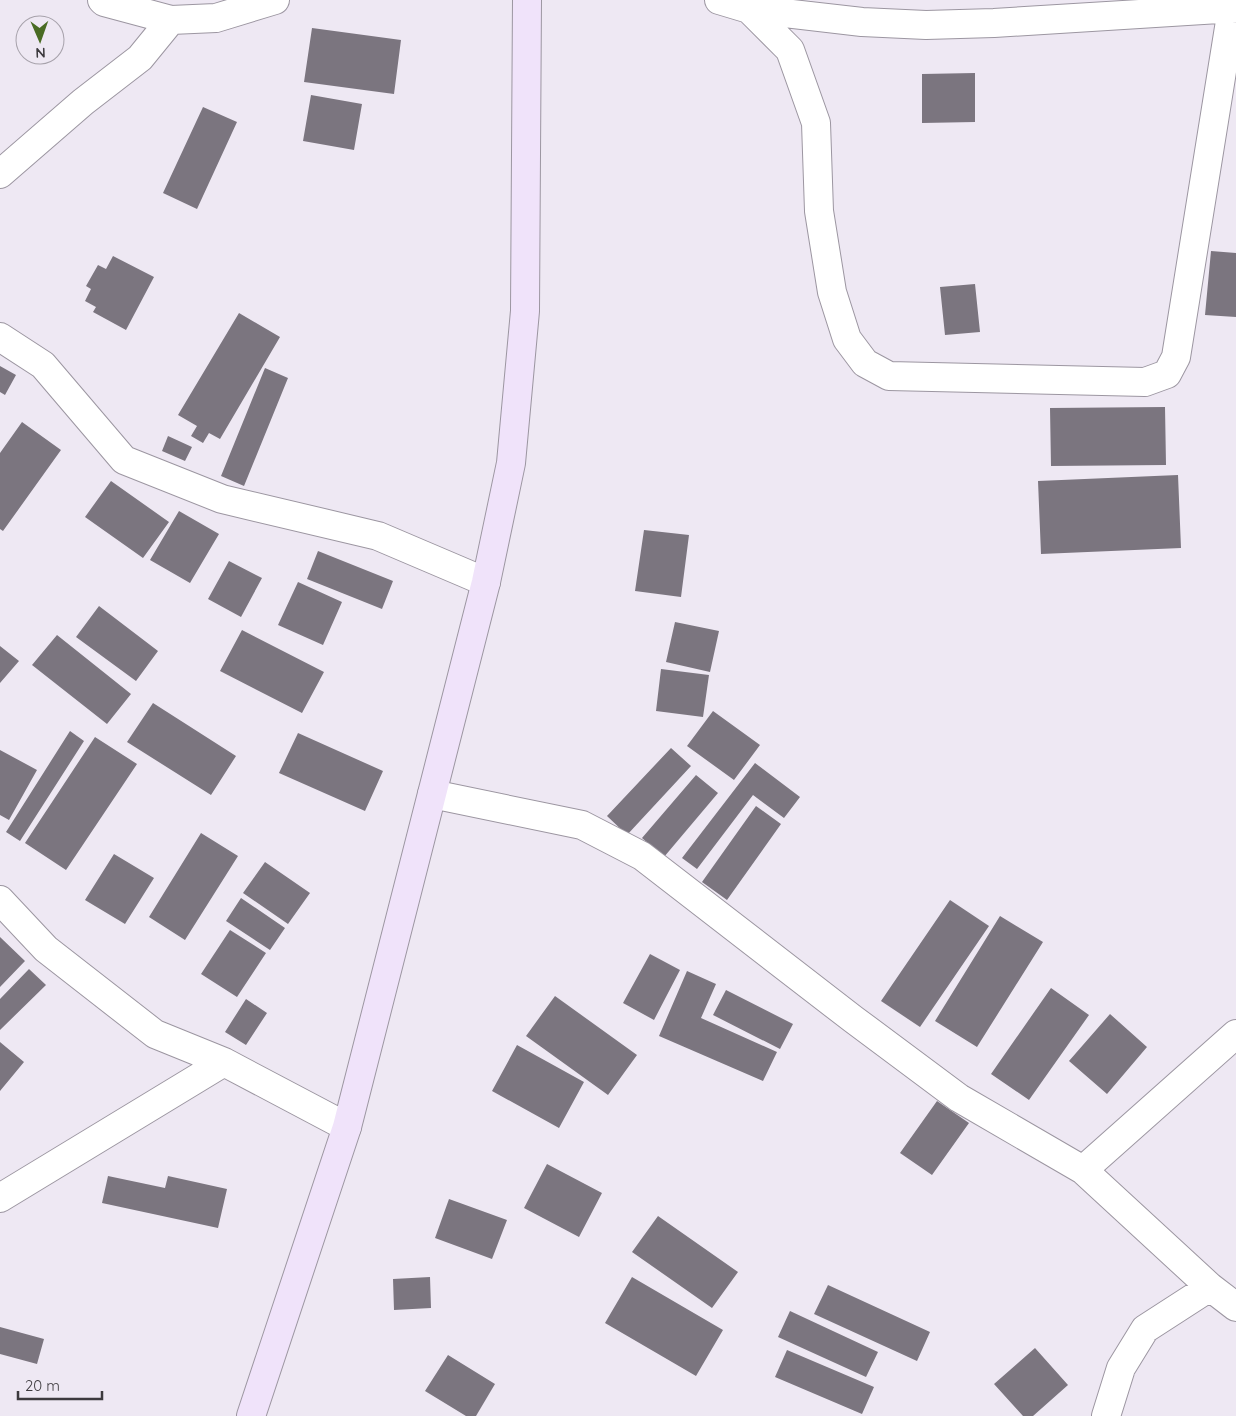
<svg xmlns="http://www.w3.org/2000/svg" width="1236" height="1416" font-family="Quicksand,sans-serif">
	<rect width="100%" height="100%" fill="#eee8f3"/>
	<path fill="#7b757f" d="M312,28L401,40L394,94L304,82Z
		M975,73V122L922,123V74Z
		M311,95L362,104L354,150L303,141Z
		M203,107L237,122L197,209L163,193Z
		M1211,251L1236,253V317L1205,315Z
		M113,256L154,277L126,330L93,312L96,307L85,301L91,289L86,286L98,265L106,269Z
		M975,284L980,332L945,335L940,287Z
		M239,313L280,337L220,439L209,433L203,443L191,436L197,426L178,415Z
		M0,366L16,375L5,395L0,392Z
		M265,368L288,378L244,486L221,476Z
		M1165,407L1166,465L1051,466L1050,408Z
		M22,422L61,450L3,531L0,529V453Z
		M168,436L192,447L185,461L162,451Z
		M1178,475L1181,548L1041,554L1038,481Z
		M111,481L169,522L143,558L85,517Z
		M179,511L219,534L190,583L150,560Z
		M644,530L689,535L681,597L635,591Z
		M318,551L393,581L382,609L307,579Z
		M229,561L262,578L241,617L208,599Z
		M298,582L342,602L323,645L278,625Z
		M99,606L158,651L136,681L76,637Z
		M675,622L719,631L710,672L666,662Z
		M242,630L324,672L302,713L220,671Z
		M57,635L131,694L107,724L32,665Z
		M0,646L19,661L0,683Z
		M661,669L709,675L703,717L656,711Z
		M153,703L236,756L211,795L127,742Z
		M713,711L760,745L734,780L687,746Z
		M70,731L84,741L20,841L6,832Z
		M298,733L383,771L365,811L279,773Z
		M95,737L137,764L66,870L25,843Z
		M671,748L691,766L627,835L607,816Z
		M0,750L37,770L9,820L0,815Z
		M755,763L800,797L784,818L753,795L697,869L682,858Z
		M696,775L718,793L664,857L642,838Z
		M756,806L781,824L727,900L702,882Z
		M201,833L238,856L185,940L149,917Z
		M114,854L154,878L125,924L85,900Z
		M265,862L310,893L288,924L243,893Z
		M241,898L285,928L270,950L226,921Z
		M950,900L989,926L920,1027L881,1001Z
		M1000,916L1043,942L977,1047L935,1021Z
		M230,930L266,953L237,997L201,974Z
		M0,937L25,961L0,987Z
		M650,954L680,970L654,1020L623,1003Z
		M29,969L46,985L0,1030V999Z
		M687,971L716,984L701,1018L777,1052L763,1081L659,1036Z
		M1051,988L1089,1015L1029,1100L991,1074Z
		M726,990L793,1024L780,1049L713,1015Z
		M555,996L637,1055L608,1095L526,1036Z
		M246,999L267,1013L246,1045L225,1032Z
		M1110,1014L1147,1047L1107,1094L1069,1061Z
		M0,1042L24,1062L0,1091Z
		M517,1045L584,1082L559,1128L492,1091Z
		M937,1101L969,1123L932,1175L900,1153Z
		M547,1164L602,1193L579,1237L524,1208Z
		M108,1176L165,1188L168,1176L227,1189L218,1228L102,1203Z
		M449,1199L507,1220L492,1259L435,1238Z
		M658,1216L738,1272L712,1308L632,1252Z
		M430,1277L431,1308L394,1310L393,1279Z
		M632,1277L723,1330L696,1376L605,1323Z
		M828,1285L930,1332L917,1361L814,1314Z
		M790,1311L878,1352L866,1377L778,1337Z
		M0,1327L44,1339L37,1364L0,1354Z
		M1035,1348L1068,1385L1033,1416H1023L994,1384Z
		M787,1350L874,1387L862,1414L775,1377Z
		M448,1355L495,1384L476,1416H466L425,1391Z"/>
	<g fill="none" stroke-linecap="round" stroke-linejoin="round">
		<defs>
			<path id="street" d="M102,0L104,2L171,20L216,18L275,0
				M719,0L749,9L862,22L926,25L994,23L1236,8
				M749,9L790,50L816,123L819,211L832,292L847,339L865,363L889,376L1145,382L1167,374L1176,357L1232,9
				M0,174L83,102L140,58L171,20
				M0,337L43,365L124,460L222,499L378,536L486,582
				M432,794L582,825L642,856L853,1019L959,1098L1083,1170L1210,1287L1236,1307
				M0,900L46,949L155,1034L224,1062L347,1127
				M1083,1170L1236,1034
				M0,1198L224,1062
				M1106,1416L1121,1368L1145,1329L1210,1287"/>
			<path id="secondary" d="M251,1416L347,1127L486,582L511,463L525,311L527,0"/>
		</defs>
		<use href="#street" stroke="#9c96a1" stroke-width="30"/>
		<use href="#secondary" stroke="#9c96a1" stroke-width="30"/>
		<use href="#street" stroke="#fff" stroke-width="28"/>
		<use href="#secondary" stroke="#f0e3fa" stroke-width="28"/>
	</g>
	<g transform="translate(40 40) rotate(178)"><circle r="24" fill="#eee8f3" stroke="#a7a2ab"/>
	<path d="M0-4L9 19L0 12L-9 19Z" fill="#496b23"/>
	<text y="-8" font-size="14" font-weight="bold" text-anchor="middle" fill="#3d3a3e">N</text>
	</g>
	<path d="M18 1391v8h84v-8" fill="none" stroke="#3d3a3e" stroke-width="2.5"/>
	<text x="25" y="1391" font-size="15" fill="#3d3a3e" stroke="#eee8f3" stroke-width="4" paint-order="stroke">20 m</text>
</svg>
